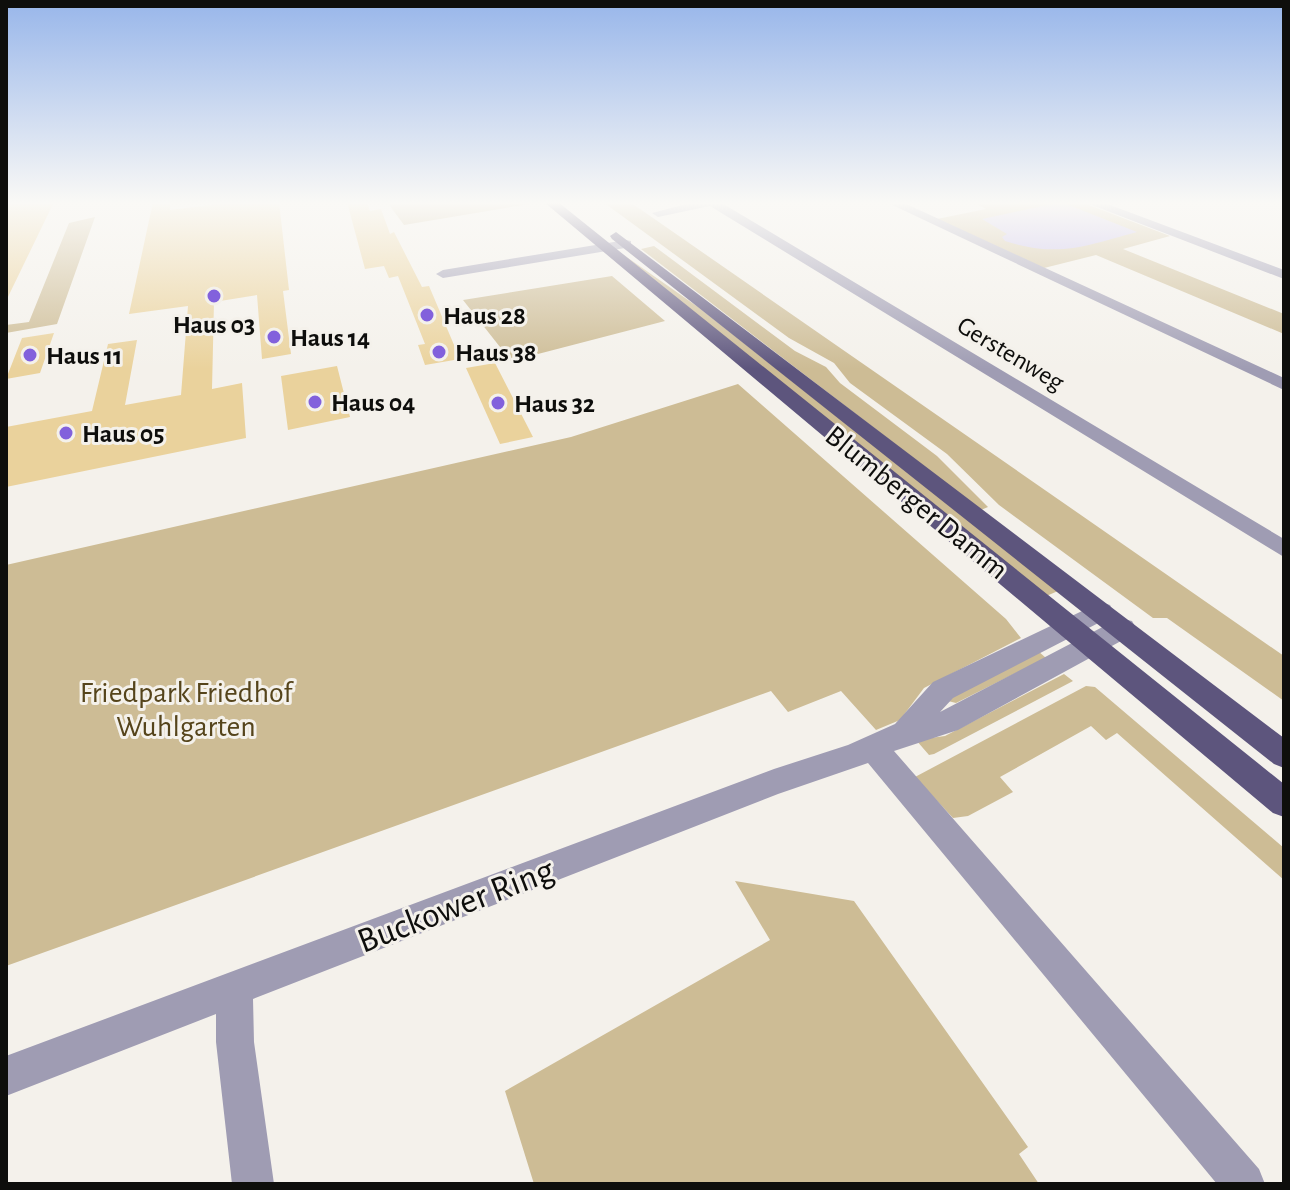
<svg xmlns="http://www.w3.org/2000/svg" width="1290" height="1190" font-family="'Alegreya Sans',sans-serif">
	<rect width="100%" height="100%" fill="#f4f1eb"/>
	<path fill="#cdbc95" d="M387,202H527L529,204L404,225Z
		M603,202H630L1284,656V701L1167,618H1153L999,505L947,454L850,383L834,363L789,338Z
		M972,202H1081L1170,236L1123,249L1284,314V334L1096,255L1044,268L937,219L986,209Z
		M95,217L57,324L6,333V325L29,322L69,223Z
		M654,246L795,351L826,367L840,383L937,456L988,507L981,510L641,249Z
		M621,253L698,307L1058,591L1044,597Z
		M612,276L665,321L511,361L463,300Z
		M738,384L1006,619L1021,638L924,688L900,720L876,730L841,691L788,712L771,691L6,966V565L571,437Z
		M1038,651L1046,658L956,703L948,701L950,696Z
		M1064,674L1073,681L934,754L929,755L916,740L945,736Z
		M1086,686L1095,687L1284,848V880L1117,733L1106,740L1091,726L1000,777L1013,792L968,816L953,818L915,777Z
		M735,881L854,901L1028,1147L1019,1154L1039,1184H534L505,1091L770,940Z"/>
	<path fill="#c1b8ed" d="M1061,202L1137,232C1085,246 1059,258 1005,241L1002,237L1007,234L982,219Z"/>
	<path fill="#ead29c" d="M6,202H54L6,301Z
		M153,202H170V210L235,202H279L289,290L283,291L291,354L262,359L257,295L214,302L212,389L242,383L246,438L6,487V427L92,411L108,344L137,340L125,405L181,395L188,306L129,314Z
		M347,202H367L370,211L381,209L390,234L394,232L422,287L429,286L460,359L425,365L418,345L425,344L398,276L389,278L384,266L365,269Z
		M54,333L40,373L6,379L22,338Z
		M495,363L533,437L500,444L466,368Z
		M337,366L350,417L288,430L281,376Z"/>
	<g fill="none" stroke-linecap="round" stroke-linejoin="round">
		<path fill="#9f9cb3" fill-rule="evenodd" d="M694,202H720L1284,539V557L710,206L658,217L652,213Z
			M886,202H902L1284,378V390Z
			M1084,202H1102L1284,270V279Z
			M626,240L631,241V247L443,278L436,274L443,270Z
			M1101,602L1110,605L1113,611L1110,617L953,698L940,712L1114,621L1123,619L1132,621L1136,628L1132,635L958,730L894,751L1259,1169L1265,1184H1217L868,763L778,794L253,999L254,1042L274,1184H232L216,1042V1014L6,1096V1056L774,769L848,745L895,724L933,682Z"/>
		<path fill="#5d557d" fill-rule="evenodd" d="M544,202H558L1284,784V817L1273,813Z
			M616,232L1284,738V768L1274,764L612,239L610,236Z"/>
	</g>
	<linearGradient id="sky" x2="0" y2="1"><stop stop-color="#98b6ea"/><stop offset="0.55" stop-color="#faf9f6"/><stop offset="1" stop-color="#faf9f6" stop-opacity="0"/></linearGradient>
	<rect width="1290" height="369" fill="url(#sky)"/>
	<g fill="#8261dc" stroke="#f4f1eb" stroke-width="3">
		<circle cx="214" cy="296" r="8"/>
		<circle cx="427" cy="315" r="8"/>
		<circle cx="274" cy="337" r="8"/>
		<circle cx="439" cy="352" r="8"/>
		<circle cx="30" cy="355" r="8"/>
		<circle cx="315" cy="402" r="8"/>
		<circle cx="498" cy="403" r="8"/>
		<circle cx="66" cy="433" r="8"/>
	</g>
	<g text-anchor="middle" stroke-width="6" stroke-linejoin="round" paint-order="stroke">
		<g font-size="26" font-weight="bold" fill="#0e0e0c" stroke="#f4f1eb" text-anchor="start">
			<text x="443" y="324">Haus 28</text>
			<text x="214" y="333" text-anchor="middle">Haus 03</text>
			<text x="290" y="346">Haus 14</text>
			<text x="455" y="361">Haus 38</text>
			<text x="46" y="364">Haus 11</text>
			<text x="331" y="411">Haus 04</text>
			<text x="514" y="412">Haus 32</text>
			<text x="82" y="442">Haus 05</text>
		</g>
		<g font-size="26" fill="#0e0e0c" stroke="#f4f1eb">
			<text transform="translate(1011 353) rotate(31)" y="9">Gerstenweg</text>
		</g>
		<g font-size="30" fill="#0e0e0c" stroke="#f4f1eb">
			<text transform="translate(917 502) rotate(39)" y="10">Blumberger Damm</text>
		</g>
		<g font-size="30" fill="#55441b" stroke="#f4f1eb">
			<text x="186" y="702">Friedpark Friedhof<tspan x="186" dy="34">Wuhlgarten</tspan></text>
		</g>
		<g font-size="36" fill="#0e0e0c" stroke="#f4f1eb">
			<text transform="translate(455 904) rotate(-21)" y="13">Buckower Ring</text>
		</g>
	</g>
	<rect width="1290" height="1190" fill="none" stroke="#0e0e0c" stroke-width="16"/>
</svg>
